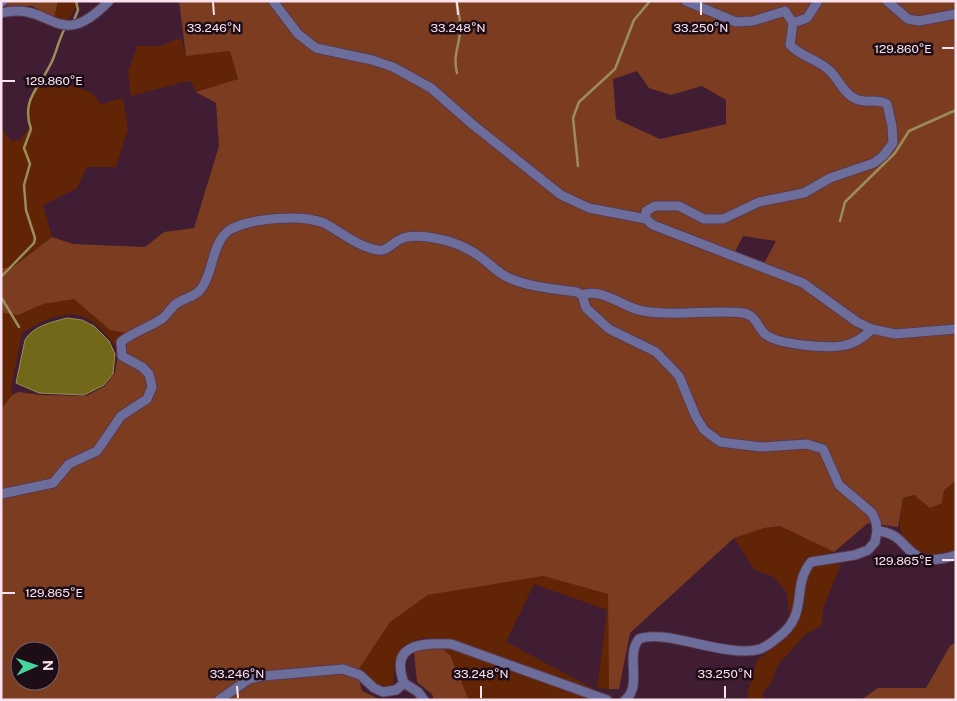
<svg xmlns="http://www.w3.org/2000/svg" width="957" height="701" font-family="'Public Sans',sans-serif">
	<rect width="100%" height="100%" fill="#401d33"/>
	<path fill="#612404" d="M58,1H74L76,7L67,21L54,18Z
		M181,38L186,56L230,51L238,79L196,92L191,82L187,81L131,96L128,72L137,46H160Z
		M43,77L91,92L101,104L123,98L128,129L116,167H87L77,188L43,205L52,237L13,267L1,268V127L11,141L20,140L29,128V102Z
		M74,299L110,330L126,333L117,348C110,340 102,329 93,322C70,305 43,320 22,333L11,388L12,395L1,409V312L18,315L43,304Z
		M956,481V550L924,556C895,539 898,528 903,498L944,490Z
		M780,526L834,552L806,558C797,577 797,597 789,616L787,593L774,577L755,570L734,538L764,528Z
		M841,564L823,609L822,625L805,635L777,666L771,683L763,692V700H746L757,660L791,633L803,611L808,573L817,565Z
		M543,576L608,594L609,689L597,688L607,610L534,584L506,642L594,689L591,692L453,639L422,638L403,646L395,661L393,685L380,687L357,672L390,622L428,595Z
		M439,646L458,651L592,700H469L450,655Z"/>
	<path fill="#7c3c20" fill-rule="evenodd" d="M7,1H58L54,18L32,6L7,7Z
		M179,1H956V481L944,490L942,503L930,508L914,495L903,498L898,527L868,523L834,552L780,526L764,528L734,538L630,633L619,689H609L608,594L543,576L428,595L390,622L357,672L362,691L381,700H1V409L12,395L19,392L40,395L86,396L105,386L115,373L118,354L130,338L126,333L110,330L74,299L43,304L18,315L3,313L1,268L13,267L52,237L73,244L145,247L164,232L194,228L219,146L216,103L196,92L238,79L230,51L186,56ZM637,71L649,88L671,95L702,86L726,100V124L660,139L616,119L613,79ZM743,236L776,241L760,271L732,258ZM20,651H50V681H20Z
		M956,642V700H861L878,688H926L950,646Z
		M439,646L450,655L469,700H434L432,694L417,682L414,652Z"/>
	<path fill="#716919" stroke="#9a8d59" d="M67,318L82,320L94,326L109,341L115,354L113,374L104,385L84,395L39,393L16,383L25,340C33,326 52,322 67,318Z"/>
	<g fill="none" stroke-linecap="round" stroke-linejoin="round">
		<path stroke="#9a8d59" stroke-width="2.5" d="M456,1C459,12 461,22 460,33C458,50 453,56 457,73
			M74,20L78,10L76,1
			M578,166L573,118L579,102L615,69L634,20L650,1
			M840,221L845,202L895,153L909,131L956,110
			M1,277L34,243L35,238L26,210L24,185L30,164L24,148L31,129C20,98 42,86 53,59C57,49 59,40 64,30
			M1,297L19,327"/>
		<defs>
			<path id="minor" d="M273,1L298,34L316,48L372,60L393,67L431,88L472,124L561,195L589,208L646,219L653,225L803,283L857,322L872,329L895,334L956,329
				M887,1L908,19L919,21L956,14
				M1,2L3,1
				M1,13C53,0 57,55 109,1
				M793,23L807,18L818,1
				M646,219V211L655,206H679L704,219H723L759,202L804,193L830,178L874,163L883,156L893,143L892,126L887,104C877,98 866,104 856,99C843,93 840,81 830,71C818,59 801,57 790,45L793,23L785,11L753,21L736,22L686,1
				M582,295C603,287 623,308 643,311C676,317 710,309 743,313C756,315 756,325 764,333C775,345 830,349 846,345C855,343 865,336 872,329
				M1,494L53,483L69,464L97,451L121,416L147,399L152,387L149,374L142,367L122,356L121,342C134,331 149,328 163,318C169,313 172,305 179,302C187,297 195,297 201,289C214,273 211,241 231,229C252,218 302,214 324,223C341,232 358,247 378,250C387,252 393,242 401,239C409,235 425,236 434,238C452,241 469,248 483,259C491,265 497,272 507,277C528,287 554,289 577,292L582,295L586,308L609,329L656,352L679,376L696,417L704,430L720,442L761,447L807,444L823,449L839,485L872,513L876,522L877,531L875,542L868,550L855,555L811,562C790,588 811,614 776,639C771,643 766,647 760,649C727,659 665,628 639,639C625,655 643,686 625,700
				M877,531C914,533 901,573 956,555
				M219,700L249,679L263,676L343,669L360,675L374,688L383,692L396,690L404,683
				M424,700L418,692L404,683C389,643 423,643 451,644L607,700"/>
		</defs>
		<use href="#minor" stroke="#5a394d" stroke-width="11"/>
		<use href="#minor" stroke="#6d6d9b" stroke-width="9"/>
	</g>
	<path fill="none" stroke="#fae2ef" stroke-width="2" d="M213,2L214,15M457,2L458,15M701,2V15M942,48H954M2,81H15M942,560H954M2,593H15M237,686L238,698M481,686V698M725,686V698"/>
	<g font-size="12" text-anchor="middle" fill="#fae2ef" stroke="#1d0d17" stroke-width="5" stroke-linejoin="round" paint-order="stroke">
		<text x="214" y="32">33.246°N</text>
		<text x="458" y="32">33.248°N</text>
		<text x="701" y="32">33.250°N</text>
		<text x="903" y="53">129.860°E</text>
		<text x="54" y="85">129.860°E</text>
		<text x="903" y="565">129.865°E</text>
		<text x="54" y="597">129.865°E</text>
		<text x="237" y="678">33.246°N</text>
		<text x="481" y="678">33.248°N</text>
		<text x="725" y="678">33.250°N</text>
	</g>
	<rect width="957" height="701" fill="none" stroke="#fae2ef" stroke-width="5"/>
	<g transform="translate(35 666) rotate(88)"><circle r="24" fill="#1d0d17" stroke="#75626d"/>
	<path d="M0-4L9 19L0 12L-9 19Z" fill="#47d49d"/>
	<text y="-8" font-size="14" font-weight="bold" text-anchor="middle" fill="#fae2ef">N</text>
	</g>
</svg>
